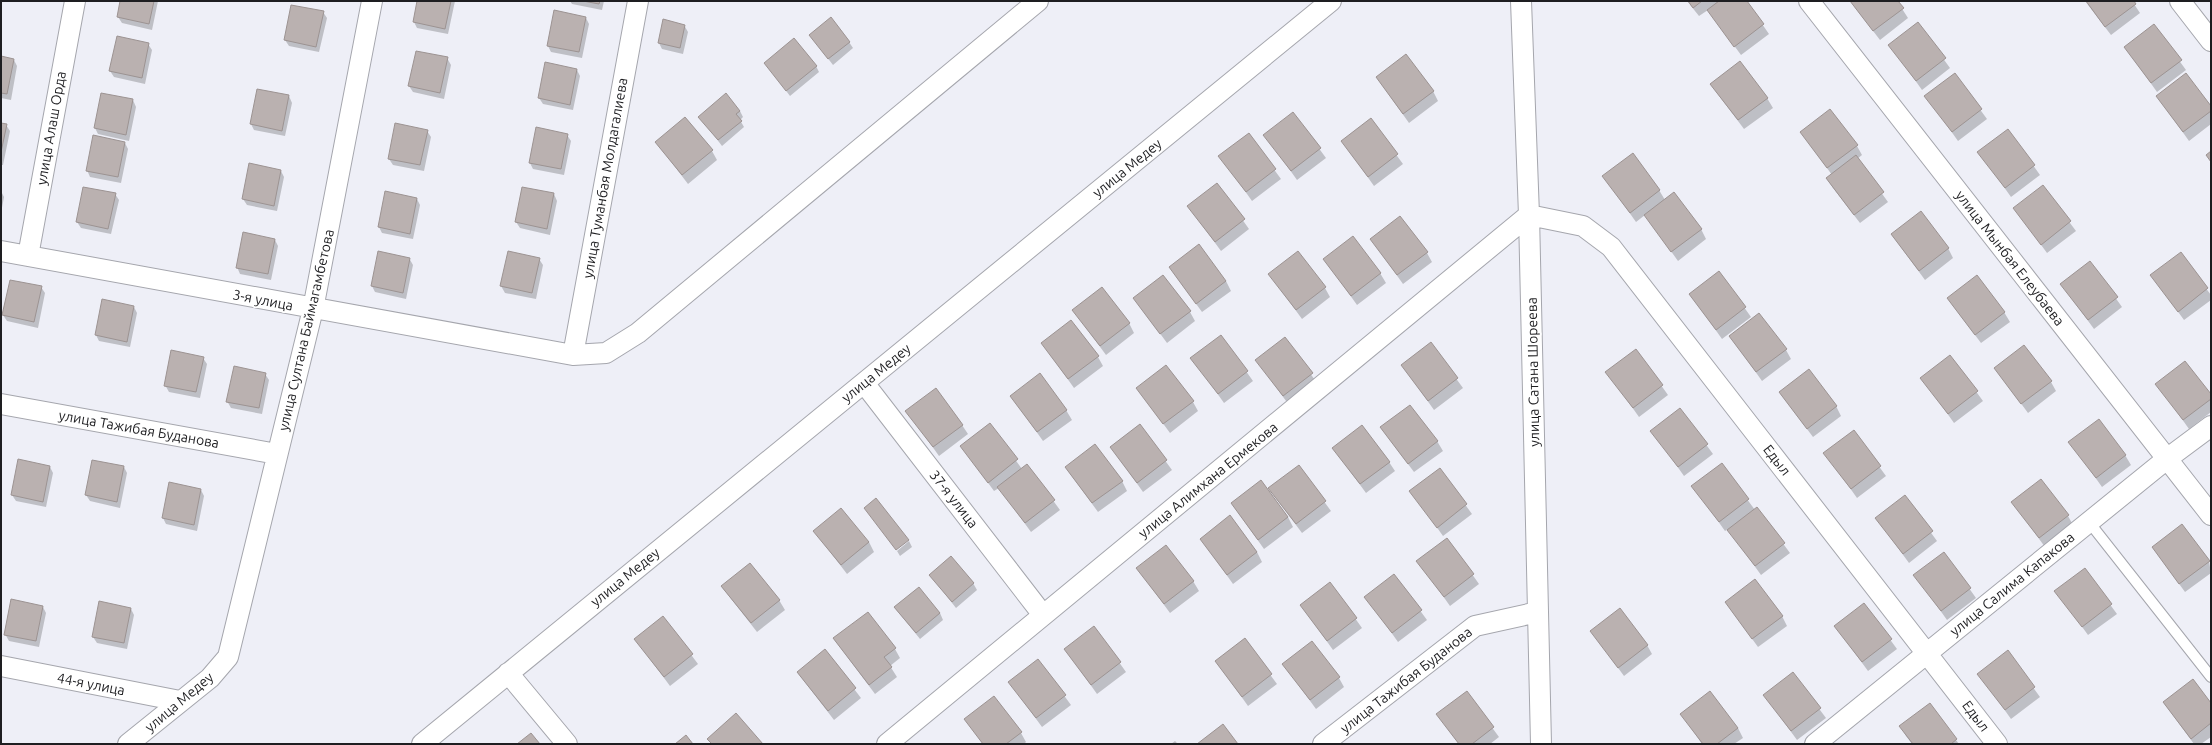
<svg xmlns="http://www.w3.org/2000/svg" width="2212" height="745" font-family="Ubuntu,sans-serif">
	<rect width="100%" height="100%" fill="#eeeff7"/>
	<path fill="#0003" d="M121,1H158L152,30L122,23L118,17Z
		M418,1H455L448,34L417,28L414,22Z
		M570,1H604L602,10L572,4Z
		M1687,1H1746L1769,34L1741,55L1708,10L1699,16Z
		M1850,1H1897L1908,18L1880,40Z
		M2085,1H2132L2140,13L2111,35Z
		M323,12L327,18L319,52L289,46L285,40Z
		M586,18L589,24L582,58L551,52L548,46Z
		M1918,24L1950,68L1922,90L1890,45Z
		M684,25L688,32L683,54L662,49L659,43Z
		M2154,26L2186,70L2157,92L2125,47Z
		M810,35L849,42L853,48L833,65Z
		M148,44L152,50L145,84L114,77L110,71Z
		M1,57L14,60L17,66L11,100L1,98Z
		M447,58L451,65L444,99L413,92L409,86Z
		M765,63L816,66L819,72L790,96Z
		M577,70L580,76L573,110L543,104L539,98Z
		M1954,74L1987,119L1958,141L1926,96Z
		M1377,78L1433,91L1438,101L1409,123Z
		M1711,85L1767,98L1773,108L1744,129Z
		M289,96L292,103L285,136L254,130L251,124Z
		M2157,96L2211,107V124L2189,141Z
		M133,100L136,107L129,141L98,134L95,128Z
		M740,111L743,117L740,120L744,127L722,146L700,117Z
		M1293,113L1326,158L1297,180L1265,135Z
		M1370,119L1403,164L1374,186L1342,141Z
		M1,124L6,125L10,131L3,165H1Z
		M2008,130L2040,175L2011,197L1979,152Z
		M427,131L431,137L424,171L393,165L389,159Z
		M1801,132L1857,146L1862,155L1857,159L1888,202L1860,223L1833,188L1827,179L1832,175Z
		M1248,134L1281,179L1252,201L1220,156Z
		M567,135L571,141L564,175L533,169L530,163Z
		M656,142L712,151L717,160L688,184Z
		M125,143L128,149L121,183L90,177L87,170Z
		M250,165L281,171L284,177L277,211L247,205L243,199Z
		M1604,177L1659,190L1665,200L1701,229L1706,239L1678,261L1645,215L1636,222Z
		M1217,184L1249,229L1221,251L1188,206Z
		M2043,187L2076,231L2047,253L2014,208Z
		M523,188L554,194L557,201L550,235L520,228L516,222Z
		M1,191L4,197L1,213Z
		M115,194L119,200L111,234L81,228L77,222Z
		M417,199L420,205L413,239L382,233L379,227Z
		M1892,235L1948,248L1953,258L1925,280Z
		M1371,239L1427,253L1432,262L1403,284Z
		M275,240L278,246L271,280L240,274L237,267Z
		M2180,254L2211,295V300L2184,320L2152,276Z
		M409,258L413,265L406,299L375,292L372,286Z
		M539,259L543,265L536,299L505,293L501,286Z
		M1325,260L1380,273L1386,283L1357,305Z
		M2090,262L2122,307L2094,329L2061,284Z
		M1170,268L1226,281L1231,291L1202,312Z
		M1719,272L1751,317L1722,339L1690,294Z
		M1269,274L1325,288L1330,297L1302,319Z
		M41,287L45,293L38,328L7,321L3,315Z
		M1134,298L1190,312L1195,321L1167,343Z
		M1948,299L2004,312L2010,322L1981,343Z
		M134,307L137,313L130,347L99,341L96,335Z
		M1073,310L1129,323L1134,333L1106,355Z
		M1221,336L1253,381L1224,403L1192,358Z
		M1730,336L1786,350L1791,359L1762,381Z
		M1285,338L1317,383L1289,405L1256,360Z
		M1042,343L1098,357L1103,366L1074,388Z
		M1430,343L1463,388L1434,410L1402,365Z
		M1636,350L1668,395L1639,417L1607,372Z
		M1950,356L1983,401L1954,423L1922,378Z
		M203,358L207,364L200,398L169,392L165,385Z
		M1995,368L2051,382L2056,391L2028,413Z
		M265,374L269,380L262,414L231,408L227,401Z
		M2157,384L2211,396V412L2189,429Z
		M1137,388L1193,402L1198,411L1170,433Z
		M1780,393L1836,406L1841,416L1813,437Z
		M1011,396L1066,410L1072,420L1043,441Z
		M1680,409L1713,454L1684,476L1652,431Z
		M907,411L962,425L968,434L939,456Z
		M990,425L1022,469L1027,465L1060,510L1031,532L999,488L994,491L961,446Z
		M1139,425L1172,470L1143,492L1111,447Z
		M1381,428L1437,441L1443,451L1414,472Z
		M1853,431L1886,476L1857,498L1825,453Z
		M2070,442L2125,455L2131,465L2102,487Z
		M1333,448L1389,462L1395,471L1366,493Z
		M19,461L50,467L53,473L46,507L16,501L12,495Z
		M1721,464L1755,510L1757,508L1790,553L1761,575L1728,529L1725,531L1693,486Z
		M1298,466L1331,511L1302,533L1275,497Z
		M124,467L127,473L120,508L90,501L86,495Z
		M1066,468L1122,481L1127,491L1098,512Z
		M1440,470L1472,514L1443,536L1411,491Z
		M201,490L204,496L197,531L166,524L163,518Z
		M1905,497L1937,541L1909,563L1876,518Z
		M2012,502L2068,516L2073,525L2045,547Z
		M1232,504L1288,517L1293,527L1264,549Z
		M814,531L869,542L874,552L847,574Z
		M1201,539L1257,552L1262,562L1233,584Z
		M1447,539L1479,584L1450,606L1418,561Z
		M909,541L912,547L900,556L897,551Z
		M2153,548L2209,561L2211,573L2185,592Z
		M1944,553L1976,598L1947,620L1915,575Z
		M1137,568L1193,581L1199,591L1170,613Z
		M2084,569L2117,614L2088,635L2056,591Z
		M930,575L973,583L977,590L956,608Z
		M1394,575L1427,620L1398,642L1366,597Z
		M1330,583L1362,628L1333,650L1301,605Z
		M722,587L779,600L785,610L757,632Z
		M100,602L131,609L134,615L127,649L97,643L93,637Z
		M1726,603L1782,616L1787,626L1758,647Z
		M1864,604L1897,649L1868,671L1835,626Z
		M43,607L46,613L39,647L9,641L5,634Z
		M895,608L940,613L943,620L920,639Z
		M663,617L698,664L670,686L635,639Z
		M1094,627L1126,672L1097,694L1065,649Z
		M1591,631L1647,645L1652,654L1624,676Z
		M834,639L895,649L900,658L890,666L897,677L875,694Z
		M1244,639L1277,684L1248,706L1216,661Z
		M825,651L861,698L834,720L798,673Z
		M2007,652L2040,697L2011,719L1979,674Z
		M1038,660L1071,705L1042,727L1009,682Z
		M1283,664L1339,678L1344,687L1316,709Z
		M1793,674L1826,718L1797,740L1764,695Z
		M1466,692L1499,737L1490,744H1459L1438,714Z
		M2164,703L2211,704V737L2201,744H2194Z
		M1929,705L1956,740L1959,744H1912L1906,736L1900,726Z
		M1682,715L1738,728L1743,738L1734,744H1702Z
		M965,719L1021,733L1026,742L1024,744H983Z
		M1175,741L1178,744H1171Z"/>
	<path fill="#bab1b0" stroke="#9c9392" d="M120,1H154L149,24L117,17Z
		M417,1H451L445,29L413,22Z
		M583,1H600L599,4Z
		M1688,1H1702L1693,8Z
		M1719,1H1747L1764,24L1734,47L1707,10Z
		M1850,1H1898L1904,8L1873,31Z
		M2086,1H2134L2136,4L2105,27Z
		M291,5L324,11L316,47L284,40Z
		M554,10L586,17L579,52L547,46Z
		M831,17L850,42L828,59L809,35Z
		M663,19L685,25L680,48L658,43Z
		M1918,22L1946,58L1916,81L1888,45Z
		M2154,24L2182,60L2151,83L2124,47Z
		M117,36L149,43L142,78L109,71Z
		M794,38L817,66L786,91L764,63Z
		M416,51L448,57L440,93L408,86Z
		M1406,54L1434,91L1403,114L1376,77Z
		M1,56L14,59L7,94L1,93Z
		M1740,61L1768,98L1738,120L1710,84Z
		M545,62L577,69L570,105L538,98Z
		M1955,73L1982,109L1952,132L1924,96Z
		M2186,73L2211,106V111L2183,132L2156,96Z
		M257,89L289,95L282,131L250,124Z
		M101,93L133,99L126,135L94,128Z
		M726,93L740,111L736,114L742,121L718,140L698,117Z
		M1830,109L1858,145L1827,168L1800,132Z
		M1293,112L1321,148L1291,171L1263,135Z
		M685,117L713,150L682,175L655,142Z
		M1371,118L1398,154L1368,177L1341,141Z
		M1,123L7,124L1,152Z
		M395,123L428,130L420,165L388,159Z
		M536,127L568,134L561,169L529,163Z
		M2008,129L2035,165L2005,188L1977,152Z
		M1249,133L1276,169L1246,192L1218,156Z
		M93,135L125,142L118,177L86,171Z
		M2211,151V162L2206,155Z
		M1633,153L1660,190L1630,213L1602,176Z
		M1856,155L1884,192L1854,215L1826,178Z
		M249,163L281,170L274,206L242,199Z
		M1217,183L1245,219L1215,242L1187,206Z
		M2043,185L2071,221L2041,245L2013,208Z
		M83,187L116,193L108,229L76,222Z
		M522,187L554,193L547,229L515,222Z
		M385,191L417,198L410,234L378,227Z
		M1674,192L1702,229L1671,252L1644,215Z
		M1921,211L1949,248L1919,271L1891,234Z
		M1400,216L1428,252L1397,275L1370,239Z
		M243,232L275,239L268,274L236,268Z
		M1353,236L1381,273L1351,296L1323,259Z
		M1199,244L1226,281L1196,304L1169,267Z
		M378,251L410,258L403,293L371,286Z
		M508,251L540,258L532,293L500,286Z
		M1298,251L1326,287L1296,310L1268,274Z
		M2181,252L2208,288L2178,312L2150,275Z
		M2090,261L2118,297L2088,320L2060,284Z
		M1719,271L1746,307L1716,330L1689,294Z
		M1163,275L1191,311L1160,334L1133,298Z
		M1977,275L2005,312L1975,335L1947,298Z
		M10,280L42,286L34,322L2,315Z
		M1102,287L1130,323L1100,346L1072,310Z
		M102,299L134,306L127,342L95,335Z
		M1759,313L1787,349L1756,372L1729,336Z
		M1071,320L1099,356L1068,379L1041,343Z
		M1221,335L1248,371L1218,394L1190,358Z
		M1285,337L1313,373L1283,396L1255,360Z
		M1431,342L1458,378L1428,401L1401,365Z
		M2024,345L2052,381L2021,404L1994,368Z
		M1636,349L1663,385L1633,408L1605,372Z
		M171,350L204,357L196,392L164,386Z
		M1950,355L1978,391L1948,414L1920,378Z
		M2185,361L2211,394V399L2183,420L2155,384Z
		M1166,365L1194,401L1163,424L1136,388Z
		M234,366L266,373L259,408L226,402Z
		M1809,369L1837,406L1807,429L1779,392Z
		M1040,373L1067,410L1037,432L1010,396Z
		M936,388L963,425L933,447L905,411Z
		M1410,405L1438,441L1408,464L1380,427Z
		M1680,408L1708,444L1678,467L1650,431Z
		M2099,419L2126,455L2096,478L2068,442Z
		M990,423L1018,459L988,483L960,446Z
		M1140,424L1167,460L1137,483L1110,447Z
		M1362,425L1390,462L1360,484L1332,448Z
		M1854,430L1881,466L1851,489L1823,453Z
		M1095,444L1123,481L1092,503L1065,467Z
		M18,459L50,466L43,502L11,495Z
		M92,460L124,466L117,502L85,495Z
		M1722,463L1749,499L1719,522L1691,486Z
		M1027,464L1055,500L1025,523L997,487Z
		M1299,465L1326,501L1296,524L1268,488Z
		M1440,468L1467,504L1437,528L1409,491Z
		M2041,479L2069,515L2039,538L2011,502Z
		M1261,480L1288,517L1258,540L1231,503Z
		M169,482L201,489L194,525L162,518Z
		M1905,495L1933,531L1903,554L1875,518Z
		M876,498L909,540L896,550L864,508Z
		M1757,507L1785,543L1755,566L1727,530Z
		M841,508L869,542L841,565L813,531Z
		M1230,515L1257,552L1227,575L1200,539Z
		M2182,524L2210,561L2179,584L2152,547Z
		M1447,538L1474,574L1444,597L1416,561Z
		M1166,545L1194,581L1164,604L1136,568Z
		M1944,552L1971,588L1941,611L1913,575Z
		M951,556L974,583L952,602L929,575Z
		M750,563L780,600L751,623L721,586Z
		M2085,568L2112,604L2082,627L2054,591Z
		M1394,574L1422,610L1392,633L1364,597Z
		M1755,579L1783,616L1752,639L1725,602Z
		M1330,582L1357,618L1327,641L1300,605Z
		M919,587L940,613L916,633L894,607Z
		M11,599L43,606L36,641L4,635Z
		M99,601L131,608L124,643L92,637Z
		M1864,603L1892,639L1862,662L1834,626Z
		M1620,608L1648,645L1618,668L1590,631Z
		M868,612L896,648L884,657L892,667L869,685L833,638Z
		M663,616L693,654L664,677L634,639Z
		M1094,626L1121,662L1091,685L1064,649Z
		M1245,638L1272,674L1242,697L1215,661Z
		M1312,641L1340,677L1310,700L1282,664Z
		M825,649L856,688L828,711L797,672Z
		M2008,650L2035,687L2005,710L1977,674Z
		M1038,659L1066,695L1036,718L1008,682Z
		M1793,672L1821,708L1791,731L1763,695Z
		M2193,679L2211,703V723L2191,739L2163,702Z
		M1467,691L1494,727L1472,744H1459L1436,714Z
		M1710,691L1738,728L1717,744H1703L1680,714Z
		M994,696L1022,732L1006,744H983L964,719Z
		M1930,703L1957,739L1951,744H1913L1899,726Z
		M736,713L763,744H712L707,739Z
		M1223,724L1238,744H1197Z
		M531,733L540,744H517Z
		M686,735L693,744H675Z"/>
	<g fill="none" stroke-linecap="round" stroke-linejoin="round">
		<defs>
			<path id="lane" d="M2089,522L2211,677"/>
			<path id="street" d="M1521,1L1529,215L1541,744
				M1809,1L2211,515
				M2180,1L2211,41
				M1,251L573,355L606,353L638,333L1038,1
				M28,256L75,1
				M573,355L638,1
				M864,383L1043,615
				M1,404L277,454
				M1,666L180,701
				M508,673L567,744
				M128,744L210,678L228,657L313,309L372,1
				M422,744L1331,1
				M887,744L1529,215L1583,226L1611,247L1997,744
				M1323,744L1475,626L1538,612
				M1815,744L2168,458L2211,426"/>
		</defs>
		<use href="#lane" stroke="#a5a6ad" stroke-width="12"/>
		<use href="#street" stroke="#a5a6ad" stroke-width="22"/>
		<use href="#lane" stroke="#fff" stroke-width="10"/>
		<use href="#street" stroke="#fff" stroke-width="20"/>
	</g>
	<g text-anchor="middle" stroke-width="3.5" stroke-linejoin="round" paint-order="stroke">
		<g font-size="14" fill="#1e1e21" stroke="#fff">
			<text transform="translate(51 128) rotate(-80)" y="5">улица Алаш Орда</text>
			<text transform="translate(1127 168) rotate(-39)" y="5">улица Медеу</text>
			<text transform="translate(605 178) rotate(-80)" y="5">улица Туманбая Молдагалиева</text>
			<text transform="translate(2010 258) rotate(52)" y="5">улица Мынбая Елеубаева</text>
			<text transform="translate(263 300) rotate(11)" y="5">3-я улица</text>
			<text transform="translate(306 330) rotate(-77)" y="5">улица Султана Баймагамбетова</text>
			<text transform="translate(1533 372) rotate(-91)" y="5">улица Сатана Шореева</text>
			<text transform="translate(876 373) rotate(-39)" y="5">улица Медеу</text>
			<text transform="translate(139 429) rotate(10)" y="5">улица Тажибая Буданова</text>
			<text transform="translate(1777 460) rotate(52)" y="5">Едыл</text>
			<text transform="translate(1208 480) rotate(-39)" y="5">улица Алимхана Ермекова</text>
			<text transform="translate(954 499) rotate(52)" y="5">37-я улица</text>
			<text transform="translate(625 577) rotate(-39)" y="5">улица Медеу</text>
			<text transform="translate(2012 584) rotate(-39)" y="5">улица Салима Капакова</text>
			<text transform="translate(1406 680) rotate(-38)" y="5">улица Тажибая Буданова</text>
			<text transform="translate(91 684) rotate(11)" y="5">44-я улица</text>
			<text transform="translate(179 702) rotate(-40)" y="5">улица Медеу</text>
			<text transform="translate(1976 716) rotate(53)" y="5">Едыл</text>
		</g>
	</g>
	<rect width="2212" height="745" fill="none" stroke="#1e1e21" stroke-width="4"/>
</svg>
